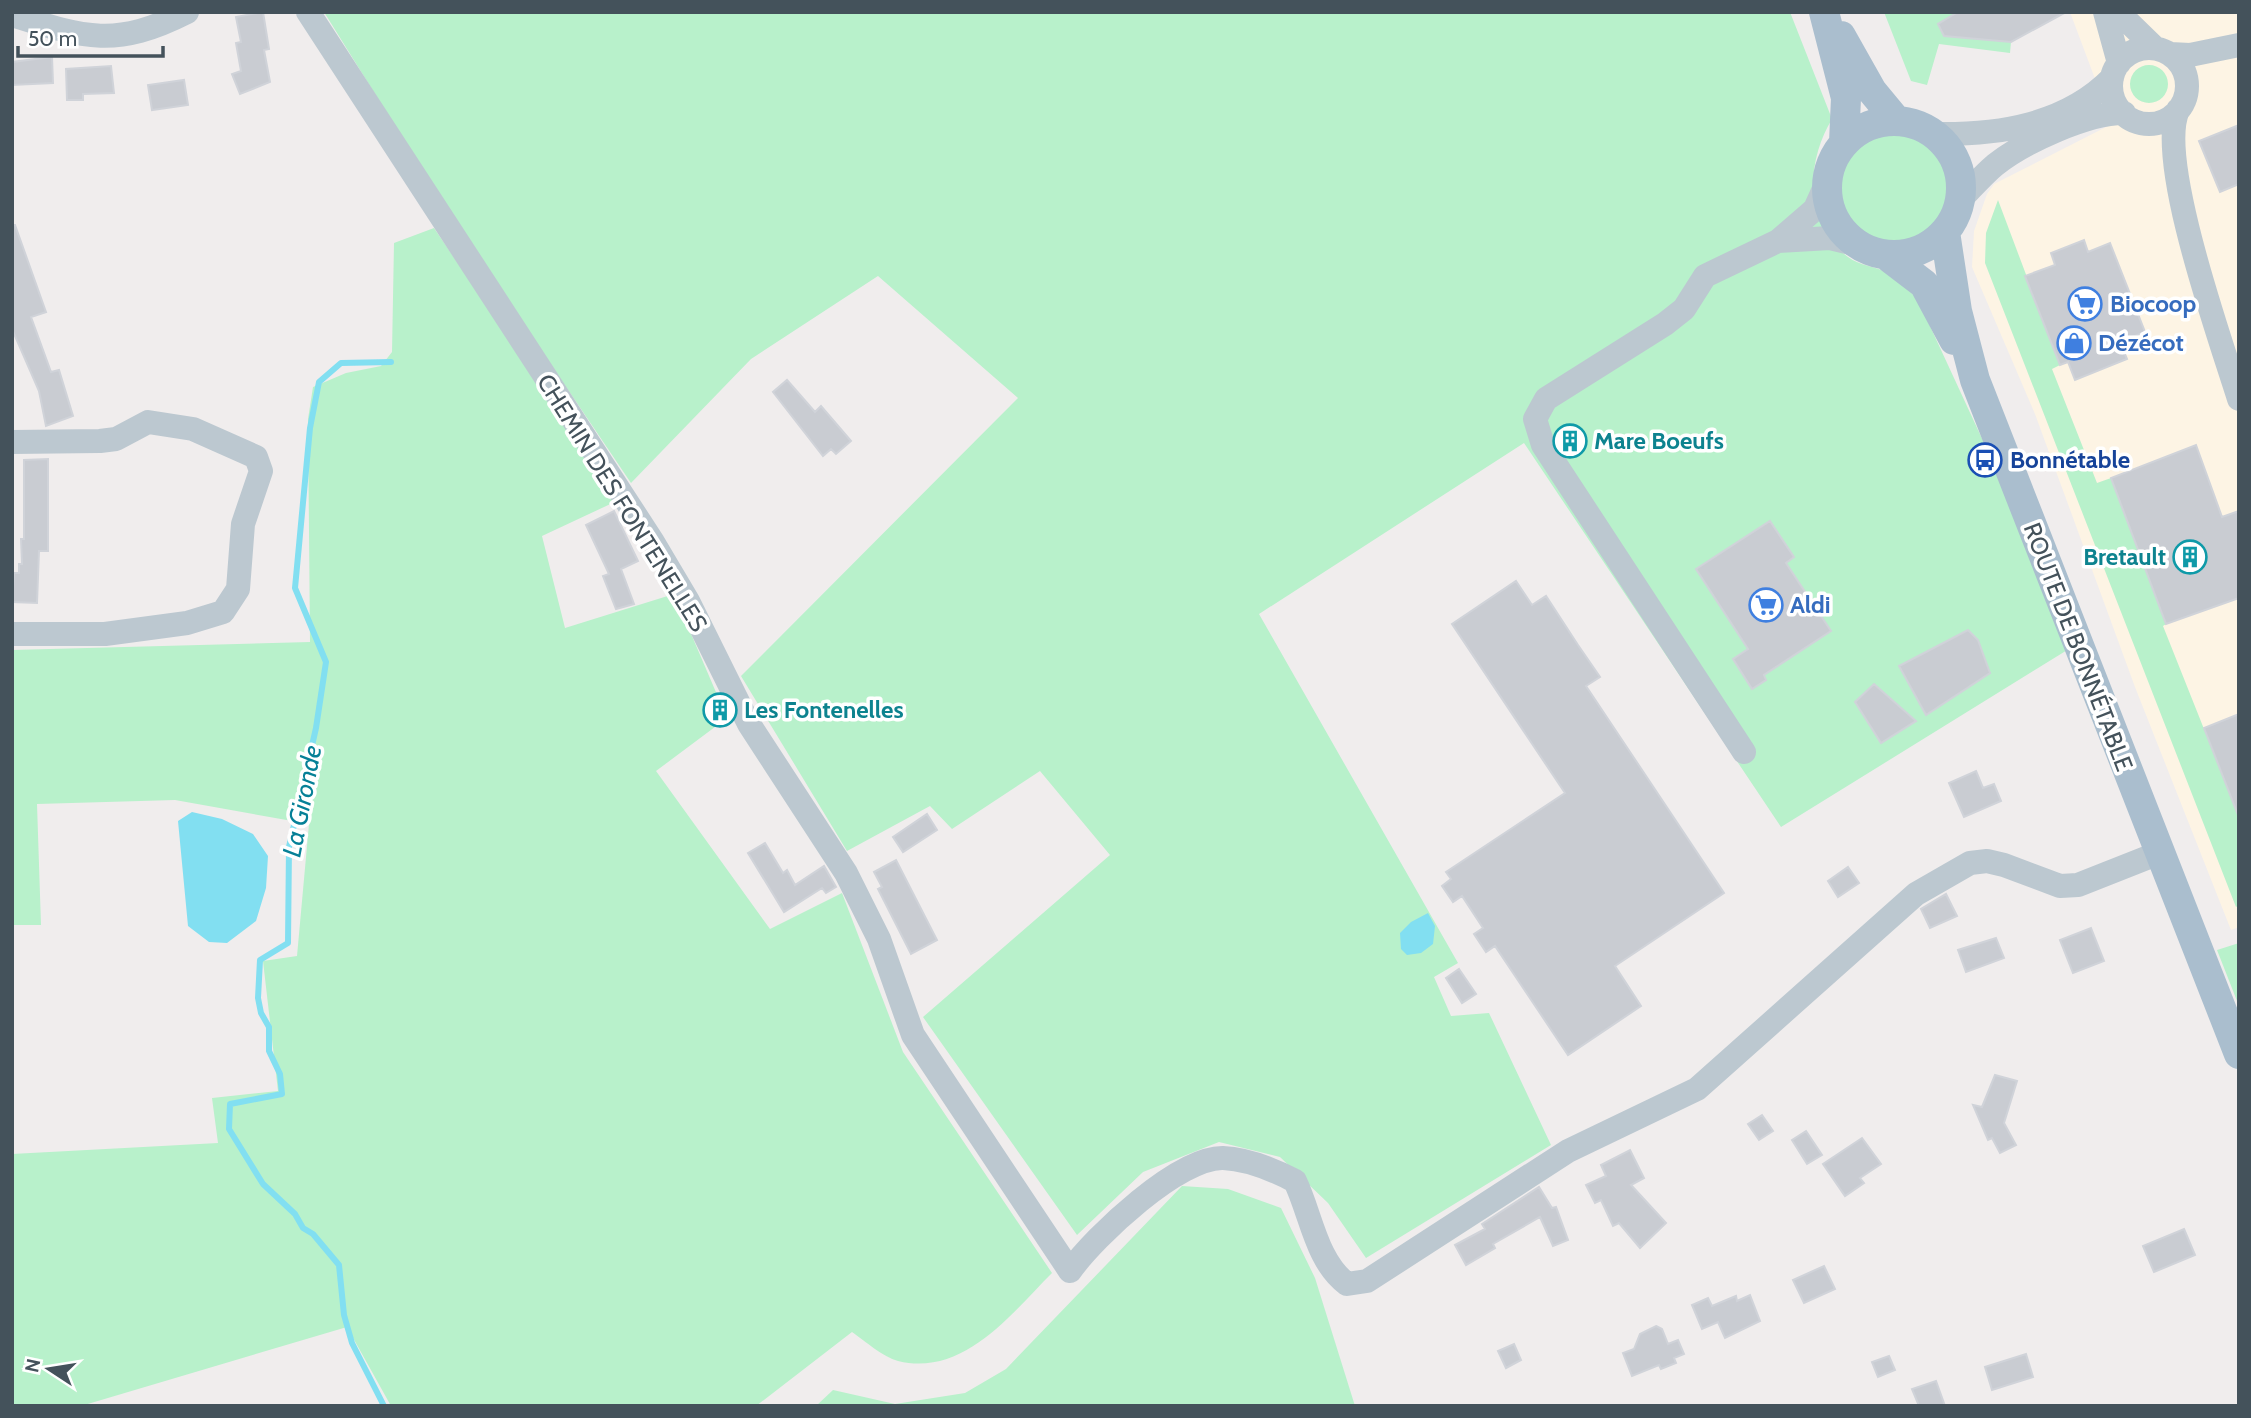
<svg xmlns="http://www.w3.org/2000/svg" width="2251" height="1418" font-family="Cabin,sans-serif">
	<rect width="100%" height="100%" fill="#f0eded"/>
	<path fill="#fdf4e4" d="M2070,12H2239V927L2231,930L2135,687L2035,414L1972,267L1974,231L1987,194L1994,184L2112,124Z"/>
	<path fill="#b8f1cb" d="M324,12H1790L1832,119C1806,162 1803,224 1848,257C1860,266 1875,266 1888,273C1898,280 1908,290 1917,298L2077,644L1781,827L1524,443L1259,614L1458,963L1434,977L1451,1016L1489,1013L1551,1145L1366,1258L1328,1203L1280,1157L1219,1142L1143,1172L1077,1235L923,1017L1110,855L1040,771L952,829L930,806L847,851L741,676L1018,398L878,276L751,359L631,483L454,221Z
		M1884,12H1958L1944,35L2011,42L2010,53L1939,44L1927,85L1911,81Z
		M2130 84a19 19 0 1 1 38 0a19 19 0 1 1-38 0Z
		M1840 187a55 55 0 1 1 110 0a55 55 0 1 1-110 0Z
		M1998,200L2060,365L2052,369L2097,483L2111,478L2166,624L2163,626L2239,817V905L2236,907L1985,263L1986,233Z
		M434,228L619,500L542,536L565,628L674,594L727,718L656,771L770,929L842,893L903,1052L1052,1273C1011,1314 964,1377 898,1361C883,1357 865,1341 852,1332L756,1406H391L347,1327L81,1406H12V1154L218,1143L212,1098L278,1091L263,961L297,956L309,824L175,800L37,804L41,925H12V650L310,642L308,419L313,387L346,373L381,366L392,352L394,243Z
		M2239,943V1006L2217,950Z
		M1182,1186L1228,1189L1281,1208L1315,1278L1355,1406H816L833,1390L895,1404L965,1393L1006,1369Z"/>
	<path fill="#82dff1" d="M192,812L222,819L253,834L268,856L266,888L256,921L227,943L209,942L188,926L178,821Z
		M1428,913L1435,926L1433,944L1421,953L1407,955L1401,949L1400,933L1411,922Z"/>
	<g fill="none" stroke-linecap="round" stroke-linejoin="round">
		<path stroke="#82dff1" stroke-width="6" d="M384,1406L352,1343L344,1315L339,1265L313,1234L303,1228L295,1214L263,1184L229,1129L230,1104L282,1094L280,1074L269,1051V1027L261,1013L258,998L260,960L288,943L289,847L316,728L326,662L295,588L310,428L319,382L341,363L391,362"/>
	</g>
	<path fill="#c9ccd2" stroke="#d0d3d9" stroke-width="2" d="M263,12L269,49L264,50L270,82L240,94L232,74L241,71L236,43L241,42L236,17Z
		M1958,12H2066L2011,42L1944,36L1938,24Z
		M52,57L53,83L12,85V62Z
		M111,66L114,93L83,94V100H67L66,69Z
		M184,80L188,105L152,110L148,85Z
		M2239,125V184L2220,192L2199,141Z
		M12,225H15L46,312L31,317L51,372L59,370L73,416L46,426L39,391L12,329Z
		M2084,240L2088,252L2110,243L2145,332L2120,342L2127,359L2075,380L2068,362L2060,365L2025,276L2055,265L2051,253Z
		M787,380L815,412L821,406L851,441L836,454L831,449L823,456L773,392Z
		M2196,445L2222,517L2239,511V598L2166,624L2111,478Z
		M48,459V551H39L37,603L12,602L14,573H19V564H22L21,539H24V460Z
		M614,511L638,561L621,569L634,604L616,609L603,576L609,574L586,525Z
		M1770,521L1794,557L1786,563L1831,631L1764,675L1766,680L1752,689L1733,659L1748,649L1696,569Z
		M1516,581L1532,605L1546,596L1578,645L1600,677L1586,686L1724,893L1615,966L1641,1006L1568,1055L1495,946L1486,952L1474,934L1483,928L1462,896L1453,902L1442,886L1451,879L1446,872L1565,793L1452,624Z
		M1968,630L1978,640L1990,673L1926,715L1899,666Z
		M1874,684L1916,721L1881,743L1855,702Z
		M2239,714V815H2238L2204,728Z
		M1976,771L1983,788L1994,784L2001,801L1964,817L1949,783Z
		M927,814L937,830L903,852L893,837Z
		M765,843L783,873L787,870L795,885L824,866L836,887L826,893L822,888L784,912L748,853Z
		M896,860L937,940L911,954L878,889L882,887L874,872Z
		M1848,867L1859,883L1838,897L1828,881Z
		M1946,894L1957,916L1930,928L1921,909Z
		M2091,928L2104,961L2073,973L2060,940Z
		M1996,938L2004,958L1966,972L1958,950Z
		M1459,969L1476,994L1462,1003L1446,978Z
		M1995,1075L2017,1081L2004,1123L2016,1145L2000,1153L1992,1138L1988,1140L1973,1105L1982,1107Z
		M1762,1115L1773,1131L1759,1140L1748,1124Z
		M1806,1131L1822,1155L1807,1164L1792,1140Z
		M1862,1138L1881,1164L1860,1178L1864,1183L1845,1196L1823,1164Z
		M1630,1150L1644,1178L1631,1185L1666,1223L1640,1248L1619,1223L1613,1226L1601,1200L1595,1203L1586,1185L1606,1176L1601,1165Z
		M1539,1187L1552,1208L1556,1207L1568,1240L1553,1246L1540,1217L1493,1244L1495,1248L1466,1265L1455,1245L1485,1229L1482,1224Z
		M2184,1229L2195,1255L2154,1272L2143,1246Z
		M1824,1266L1835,1289L1804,1303L1793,1280Z
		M1750,1295L1760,1321L1725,1338L1718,1322L1702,1329L1692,1305L1708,1298L1712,1306L1736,1296L1737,1301Z
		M1656,1326L1662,1329L1668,1344L1678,1340L1684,1354L1674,1358L1676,1363L1661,1369L1659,1365L1632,1376L1623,1353L1634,1349L1640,1334Z
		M1514,1344L1521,1360L1506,1368L1498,1351Z
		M2026,1354L2033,1377L1992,1390L1985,1367Z
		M1889,1356L1895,1370L1878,1377L1872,1362Z
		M1936,1381L1945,1406H1919L1912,1389Z"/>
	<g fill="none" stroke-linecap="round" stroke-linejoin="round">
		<path stroke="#bcc8d0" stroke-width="24" d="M308,12L653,542L688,601L749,724L846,873L879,939L913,1035L1070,1271C1095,1236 1179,1157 1223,1158C1248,1159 1274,1170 1295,1181C1311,1214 1316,1261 1347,1284L1367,1281L1568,1151L1697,1089L1916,894L1970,863L1987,861L2004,865L2060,886L2078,885L2159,853
			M2105,12L2119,63
			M2118,12L2155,48
			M12,15C85,38 116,48 187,12
			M2111 86a38 38 0 1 1 76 0a38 38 0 1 1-76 0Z
			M2170,54L2190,55L2239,45
			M2178,110C2156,160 2221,341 2239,399
			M1935,134C1999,135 2066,125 2112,78
			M1961,199C1972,188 1983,175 1995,165C2024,142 2087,113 2124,113
			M1778,241L1830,238L1859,245
			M12,442L100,441L116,439L148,422L193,429L256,457L261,471L243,524L238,589L223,612L187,623L105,634H12
			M1744,752L1543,445L1535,419L1546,399L1665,324L1684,309L1705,276L1778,241L1815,209L1828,180"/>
		<path stroke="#aabece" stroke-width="30" d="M1824,12L1846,98L1844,143
			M1841,36L1872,91L1896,120
			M1827 188a67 67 0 1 1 134 0a67 67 0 1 1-134 0Z
			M1945,232L1957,311L1975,380L2239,1054
			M1886,255L1924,284L1954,340"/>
	</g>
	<defs>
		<symbol id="supermarket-ring" viewBox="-11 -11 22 22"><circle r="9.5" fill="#fff" stroke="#3f7fe0" stroke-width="1.5"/><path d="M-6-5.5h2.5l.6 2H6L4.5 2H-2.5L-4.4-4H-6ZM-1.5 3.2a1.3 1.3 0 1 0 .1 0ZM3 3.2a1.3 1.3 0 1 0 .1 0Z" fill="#3f7fe0"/></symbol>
		<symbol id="shop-ring" viewBox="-11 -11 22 22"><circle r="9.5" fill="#fff" stroke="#3f7fe0" stroke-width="1.5"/><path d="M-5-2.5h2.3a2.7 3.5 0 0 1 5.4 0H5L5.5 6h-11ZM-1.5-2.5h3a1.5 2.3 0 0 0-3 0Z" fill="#3f7fe0"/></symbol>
		<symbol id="building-ring" viewBox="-11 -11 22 22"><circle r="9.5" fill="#fff" stroke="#0f9aa8" stroke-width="1.5"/><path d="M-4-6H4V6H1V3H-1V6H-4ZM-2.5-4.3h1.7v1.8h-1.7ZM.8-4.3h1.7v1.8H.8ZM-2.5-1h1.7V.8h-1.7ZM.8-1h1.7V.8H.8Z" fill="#0f9aa8"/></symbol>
		<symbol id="bus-ring" viewBox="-11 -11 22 22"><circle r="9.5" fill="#fff" stroke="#1a4fb4" stroke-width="1.5"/><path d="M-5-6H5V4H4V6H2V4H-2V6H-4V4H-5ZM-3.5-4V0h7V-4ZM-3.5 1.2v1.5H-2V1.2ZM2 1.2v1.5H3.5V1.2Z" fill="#1a4fb4"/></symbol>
	</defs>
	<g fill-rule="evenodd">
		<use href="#supermarket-ring" x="2066" y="285" width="38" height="38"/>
		<use href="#shop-ring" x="2055" y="324" width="38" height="38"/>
		<use href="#building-ring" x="1551" y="422" width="38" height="38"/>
		<use href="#bus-ring" x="1966" y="441" width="38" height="38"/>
		<use href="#building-ring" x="2171" y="538" width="38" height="38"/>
		<use href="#supermarket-ring" x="1747" y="586" width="38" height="38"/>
		<use href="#building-ring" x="701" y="691" width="38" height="38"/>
	</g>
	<g text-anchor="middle" stroke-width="7" stroke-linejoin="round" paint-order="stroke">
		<g font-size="24" font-weight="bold" fill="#366cbe" stroke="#fff" text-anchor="start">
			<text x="2110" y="312">Biocoop</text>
			<text x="2098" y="351">Dézécot</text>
			<text x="1790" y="613">Aldi</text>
		</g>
		<g font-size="24" font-weight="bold" fill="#0d838f" stroke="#fff" text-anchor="start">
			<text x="1594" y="449">Mare Boeufs</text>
			<text x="2166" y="565" text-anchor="end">Bretault</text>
			<text x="744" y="718">Les Fontenelles</text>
		</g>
		<g font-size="24" font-weight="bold" fill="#164399" stroke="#fff" text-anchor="start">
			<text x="2010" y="468">Bonnétable</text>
		</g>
		<g font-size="24" fill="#44525b" stroke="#fff">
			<text transform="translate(622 503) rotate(58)" y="8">CHEMIN DES FONTENELLES</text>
			<text transform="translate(2078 647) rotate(69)" y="8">ROUTE DE BONNÉTABLE</text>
		</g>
		<g font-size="26" font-style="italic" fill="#068097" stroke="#fff">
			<text transform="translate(302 801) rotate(-79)" y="9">La Gironde</text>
		</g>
	</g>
	<rect width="2251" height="1418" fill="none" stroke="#44525b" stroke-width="28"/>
	<g transform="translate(49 1369) rotate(282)" stroke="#ffffff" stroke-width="5" paint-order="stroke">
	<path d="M0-5L12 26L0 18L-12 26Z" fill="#44525b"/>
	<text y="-10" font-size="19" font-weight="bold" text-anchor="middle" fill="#44525b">N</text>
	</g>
	<path d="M18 46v10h145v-10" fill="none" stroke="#44525b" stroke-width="3.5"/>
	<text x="28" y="46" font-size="21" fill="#44525b" stroke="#ffffff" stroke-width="5" paint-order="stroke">50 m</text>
</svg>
